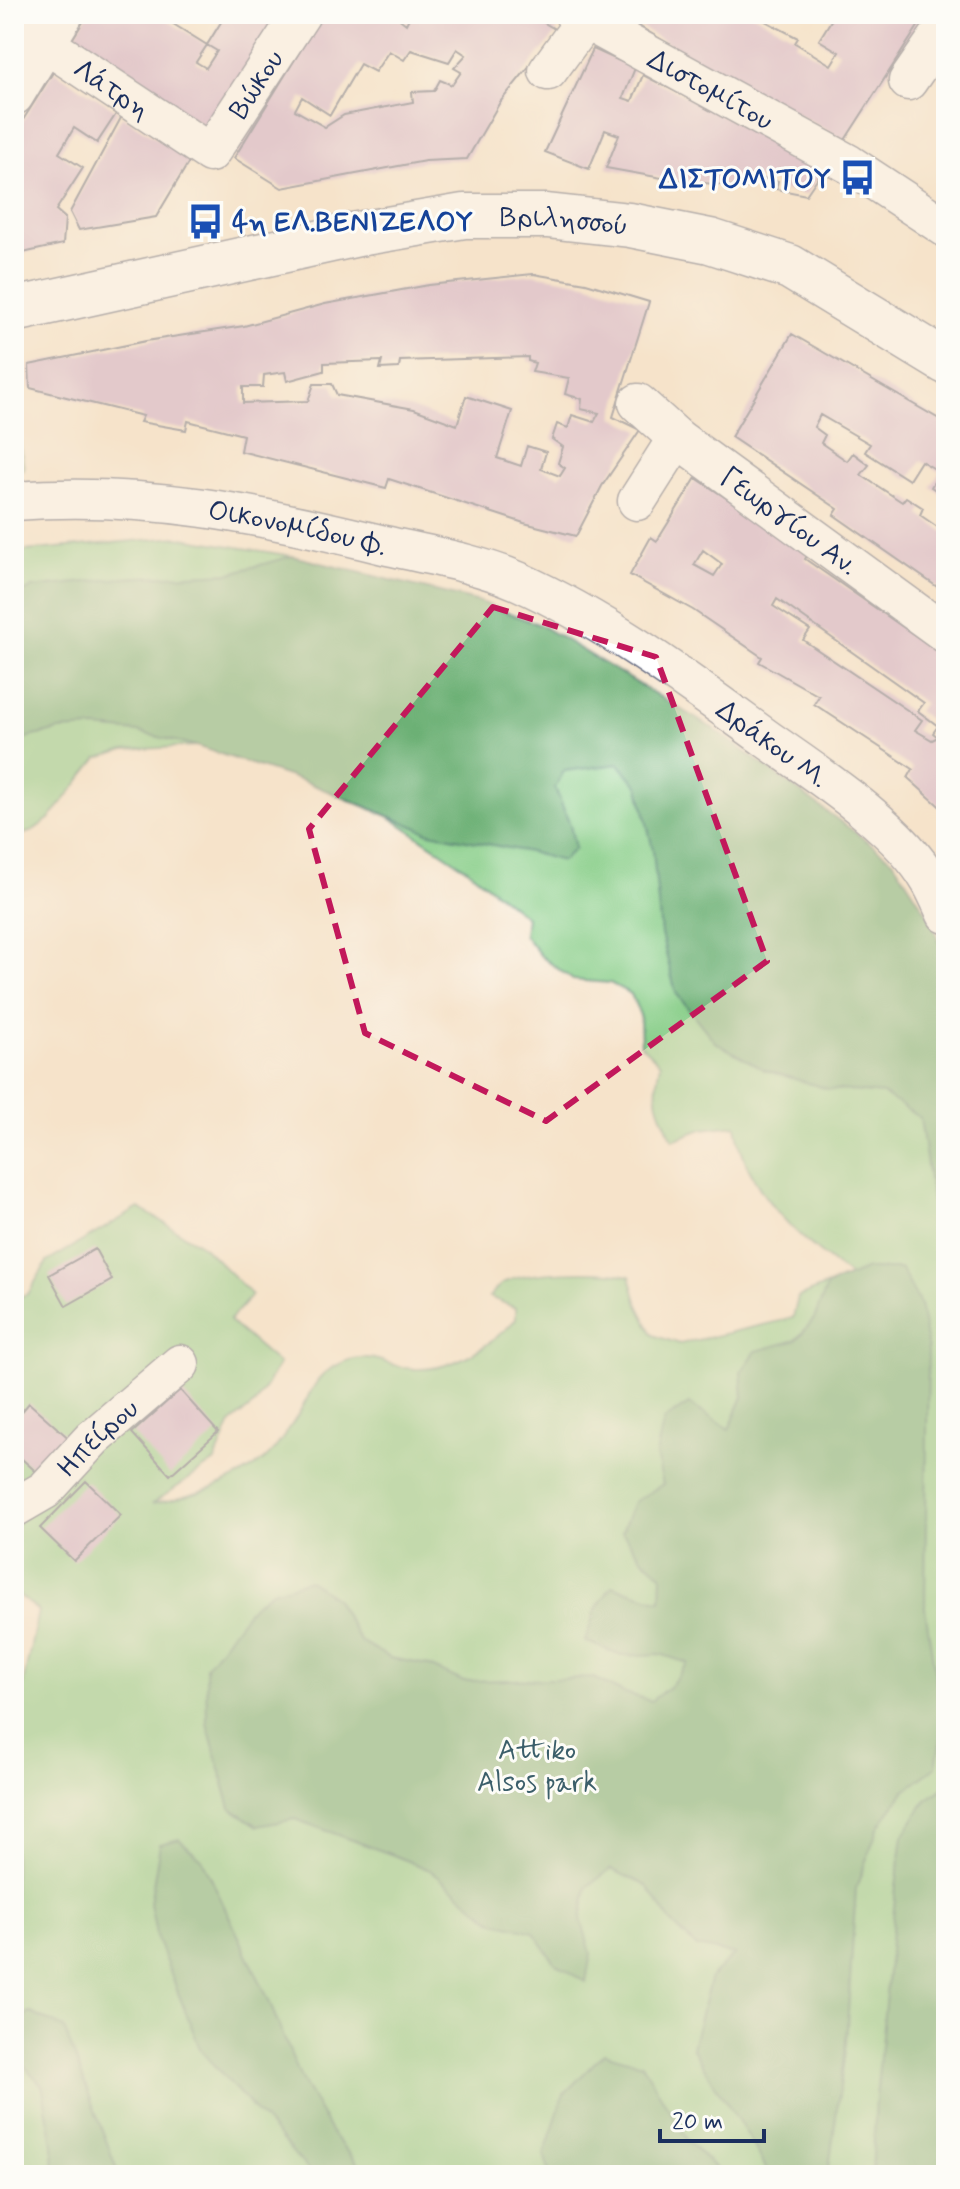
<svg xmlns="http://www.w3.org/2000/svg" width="960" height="2189" font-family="Mynerve,sans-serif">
	<rect width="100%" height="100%" fill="#fdfcf7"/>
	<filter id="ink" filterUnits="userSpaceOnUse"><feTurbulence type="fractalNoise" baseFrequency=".0125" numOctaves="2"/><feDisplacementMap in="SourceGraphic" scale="16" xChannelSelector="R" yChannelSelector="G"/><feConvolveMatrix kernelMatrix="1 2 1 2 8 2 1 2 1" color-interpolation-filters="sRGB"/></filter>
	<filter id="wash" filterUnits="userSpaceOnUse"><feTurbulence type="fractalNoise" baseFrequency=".006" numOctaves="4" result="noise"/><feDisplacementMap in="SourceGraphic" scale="32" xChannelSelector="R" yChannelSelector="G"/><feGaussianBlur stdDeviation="1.8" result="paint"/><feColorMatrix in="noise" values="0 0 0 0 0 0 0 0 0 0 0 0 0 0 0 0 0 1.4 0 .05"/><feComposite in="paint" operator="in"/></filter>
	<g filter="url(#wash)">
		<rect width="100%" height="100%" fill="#f6e3cb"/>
		<path fill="#86cd87" stroke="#507e72" stroke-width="2" d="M14,400L24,469L14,470Z
			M177,537L292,556L480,602L540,625L715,730L946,957V2175H14V1728L38,1611L14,1591V1298L28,1294L47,1262L139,1208L204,1247L252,1295L229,1321L279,1364L255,1404L231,1423L215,1461L152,1504C189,1498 236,1483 265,1459C277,1449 289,1429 298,1415C313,1390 314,1375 344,1362C372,1350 388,1368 415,1369C452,1371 492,1345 516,1319V1308L489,1297C493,1293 498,1286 503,1283C526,1270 604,1270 630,1276L638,1305L653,1335L680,1344L793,1318L798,1297L850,1276C799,1237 745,1194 736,1125L702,1129L673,1140C658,1109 652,1099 660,1064L641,1045L640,1015L631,994L610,983L573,980L541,956L524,935L526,917L467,869L388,816L306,782L196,746L125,750L98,758L50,818L32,831L14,838V552Z"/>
		<path fill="#6cb074" stroke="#447069" stroke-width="2" d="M292,556L480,602L540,625L715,730L893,860L929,916L946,957V1294L920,1118L883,1094L828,1089L765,1070L715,1042L676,993L661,934L653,850L639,787L619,764L564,771L555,788L570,825L575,848L562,861L529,852L430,833L306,782L196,746L138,732L95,728L59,730L22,739L14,738V596L32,588L122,578L231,573Z
			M867,1269H901L920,1304L928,1350L925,1608L943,1725L936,1767L905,1790L878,1828L856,1888L846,2043L828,2175H769C748,2129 716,2091 692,2047L711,1977L735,1954L696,1947L671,1922L647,1886L611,1869L587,1887L581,1919L591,1953L586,1982L555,1963L534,1932L493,1921L430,1870L393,1855L295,1819L258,1826L231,1808L207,1723L206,1666L252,1606L272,1591L309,1580L335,1598L360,1641L390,1658L427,1665L462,1681L594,1678L622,1692L651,1701L670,1686L688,1663L660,1654L621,1656L585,1641L596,1609L612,1586L661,1601L662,1574L644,1560L622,1532L634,1502L663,1484L656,1455L664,1420L689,1404L729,1429L743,1397L741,1372L756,1351L796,1340L814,1319L827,1286Z
			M946,1786V2175H872L876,2099L896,1887L903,1836L926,1800Z
			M179,1839L202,1859L266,1994L301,2079L333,2135L360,2167L363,2175H313L201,2051L157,1939L150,1903L160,1844Z
			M29,2012L64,2028L119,2175H54L53,2144L42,2085L20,2061L14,2040V2027Z
			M604,2053L642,2064L688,2141L722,2175H551L544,2155L564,2094Z"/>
		<g id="blocks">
			<path fill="#cca8cc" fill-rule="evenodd" d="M88,14H157L207,45L196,62L206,68L217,51L207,45L226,14H282L210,130L70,43Z
				M323,14H400L397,17L406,24L411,14H529L558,31L500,102L467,159L425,161L282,188L234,158ZM457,49L466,55L454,68L461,72L452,85L440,80L434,91L412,92L413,102L344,115L325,127L295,110L302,97L330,115L360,64L375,72L389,51L404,60L411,50L449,62Z
				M619,14H752L798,38L795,43L831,65L839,52L819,40L835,14H926L845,140L692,58Z
				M593,49L635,68L623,98L632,101L643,75L825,167L806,195L776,189L778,181L751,177L747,188L662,178L606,168L619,135L605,130L589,169L545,152Z
				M54,71L118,111L97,143L74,128L59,153L83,168L56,210L65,218L63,244L14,255V134Z
				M122,116L190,160L156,217L79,230L70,212Z
				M533,274L586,283L649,302L613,417L640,430L602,486L576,536L524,523L389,479L386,488L240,451L243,435L188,421L186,430L140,422L143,416L30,388L29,365L146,341L244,326L325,304L429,285ZM528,357V361L535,363L532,372L569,378L565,394L582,399L581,409L599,413L594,422L572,415L568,428L557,424L552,439L563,447L558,463L565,468L560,476L541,469L546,452L527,446L521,466L497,458L512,411L466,396L457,425L414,409L337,395L332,384H314L308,401L243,403V387H263L264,375L285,372L287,381L324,371V363L382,361L380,369L399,368L400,361Z
				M792,334L946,423V497L931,487L940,472L921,461L909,480L865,452L870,444L834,423L820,415L814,427L825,435L821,443L847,461L853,453L869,465L861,475L902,502L906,497L923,508L920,515L946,533V593L834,515L838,509L731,437Z
				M696,478L809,553L805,559L946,657V812L908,778L913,769L814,704L819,696L759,662L762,657L693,610L630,575L651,537L657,541ZM703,550L722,564L714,576L694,565ZM777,599L924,703L918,711L938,726L933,733L938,737L932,740L915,730L922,720L803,640L810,630L773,606Z
				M95,1249L112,1280L66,1306L49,1275Z
				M180,1390L218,1432L170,1475L132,1433Z
				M29,1403L72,1441L41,1476L14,1452V1421Z
				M86,1481L121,1515L74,1561L40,1528Z"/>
		</g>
	</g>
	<g filter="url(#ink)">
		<use href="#blocks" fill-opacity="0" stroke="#686e84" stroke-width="2"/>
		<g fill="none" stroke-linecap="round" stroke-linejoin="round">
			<defs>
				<g id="minor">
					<path id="s1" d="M574,14L849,164L946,228"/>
					<path id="s2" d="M14,23L210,153L301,14"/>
					<path d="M548,71L585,20"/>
					<path d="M908,81L946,26"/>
					<path d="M14,96L64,14"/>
					<path id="s3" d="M638,403L677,438L946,634"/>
					<path id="s4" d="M14,501C145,491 258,514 384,545C428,555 476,563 518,581C609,622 687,681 767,739C818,775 899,827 930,881C936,891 941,903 946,914"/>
					<path d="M637,501L677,438"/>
					<path id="s5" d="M14,1508L45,1490L93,1438L180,1364"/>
				</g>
				<g id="major">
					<path id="s6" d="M14,310L358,234L464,216H547L630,225L710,241L790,267L946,362"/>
				</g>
			</defs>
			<use href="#minor" stroke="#686e84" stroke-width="41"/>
			<use href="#major" stroke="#686e84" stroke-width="47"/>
			<use href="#minor" stroke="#fff" stroke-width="38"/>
			<use href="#major" stroke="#fff" stroke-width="44"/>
		</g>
	</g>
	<path d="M0 0H960V2189H0ZM493,607L656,657L767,961L546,1121L365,1033L309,829Z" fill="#f6e3cb" fill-opacity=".55" fill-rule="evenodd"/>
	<path fill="none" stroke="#c2185b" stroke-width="6" stroke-dasharray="16 10" stroke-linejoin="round" d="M493,607L656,657L767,961L546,1121L365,1033L309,829Z"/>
	<defs>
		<symbol id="bus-bare" viewBox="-9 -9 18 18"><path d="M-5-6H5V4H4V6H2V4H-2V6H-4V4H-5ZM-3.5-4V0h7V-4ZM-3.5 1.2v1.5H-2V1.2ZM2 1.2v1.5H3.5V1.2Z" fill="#1a4fb4" stroke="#fdfcf7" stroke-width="2.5" paint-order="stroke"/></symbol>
	</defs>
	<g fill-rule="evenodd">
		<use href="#bus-bare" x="832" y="152" width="51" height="51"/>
		<use href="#bus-bare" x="180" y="196" width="51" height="51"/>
	</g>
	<g text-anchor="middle" stroke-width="6" stroke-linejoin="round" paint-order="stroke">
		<g font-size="28" fill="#1b2f5e" stroke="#fdfcf7">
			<text dy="10" stroke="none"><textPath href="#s2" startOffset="318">Βώκου</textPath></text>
			<text dy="10" stroke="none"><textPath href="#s2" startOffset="118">Λάτρη</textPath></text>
			<text dy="10" stroke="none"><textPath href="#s1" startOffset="156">Διστομίτου</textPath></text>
			<text dy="10" stroke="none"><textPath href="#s6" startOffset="560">Βριλησσού</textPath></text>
			<text dy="10" stroke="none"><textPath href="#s3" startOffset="192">Γεωργίου Αν.</textPath></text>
			<text dy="10" stroke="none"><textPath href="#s4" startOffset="286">Οικονομίδου Φ.</textPath></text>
			<text dy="10" stroke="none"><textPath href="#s4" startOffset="816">Δράκου Μ.</textPath></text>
			<text dy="10" stroke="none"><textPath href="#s5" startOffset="110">Ηπείρου</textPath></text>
		</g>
		<g font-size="28" font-weight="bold" fill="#164399" stroke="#fdfcf7" text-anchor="end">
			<text x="831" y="188">ΔΙΣΤΟΜΙΤΟΥ</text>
			<text x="232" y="231" text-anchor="start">4η ΕΛ.ΒΕΝΙΖΕΛΟΥ</text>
		</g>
		<g font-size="28" fill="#3b5e6a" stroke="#fdfcf7">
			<text x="537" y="1759">Attiko<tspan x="537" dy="32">Alsos park</tspan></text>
		</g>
	</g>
	<rect width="960" height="2189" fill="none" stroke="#fdfcf7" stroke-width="48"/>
	<path d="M660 2129v12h104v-12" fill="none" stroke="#1b2f5e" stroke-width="4"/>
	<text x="672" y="2129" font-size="24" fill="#1b2f5e" stroke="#fdfcf7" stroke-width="6" paint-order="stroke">20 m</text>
</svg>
